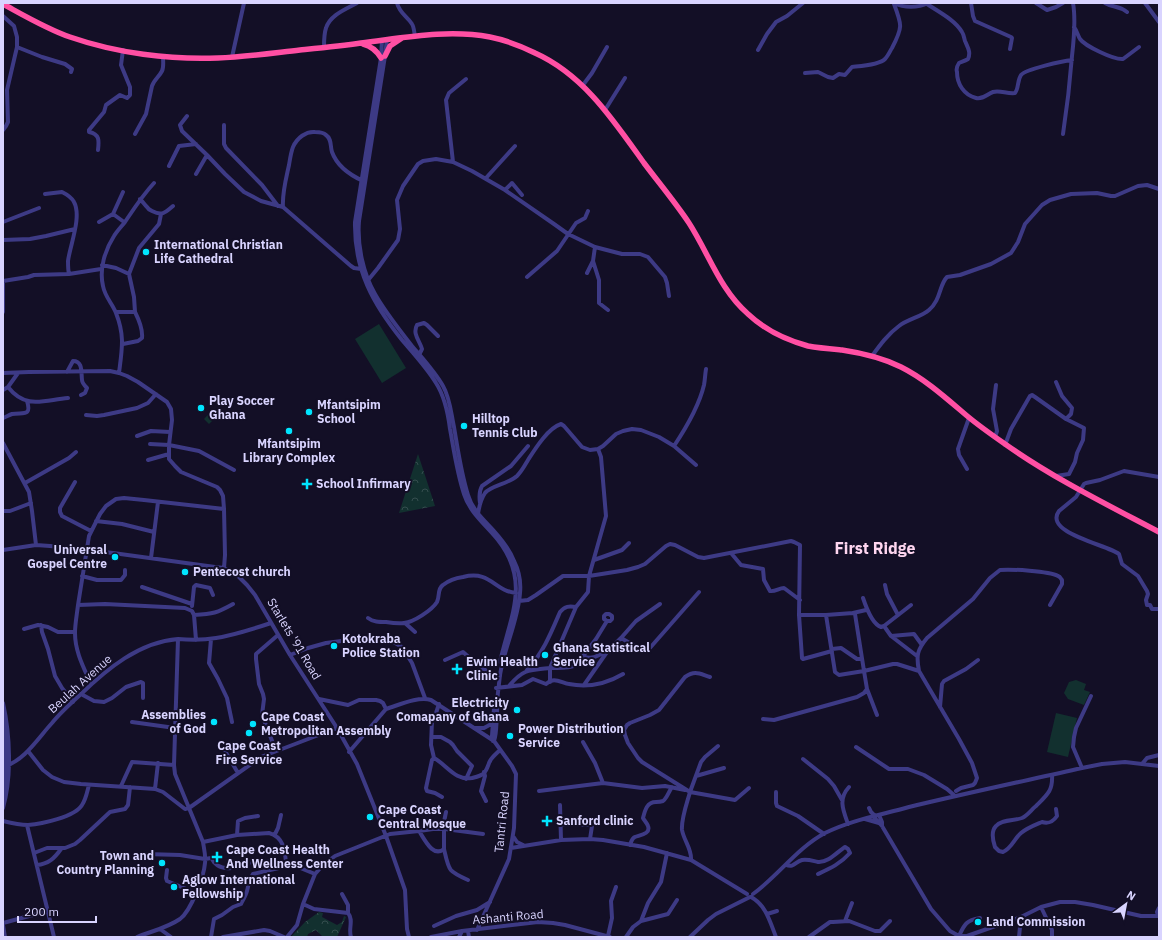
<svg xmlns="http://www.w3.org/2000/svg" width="1162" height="940" font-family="'IBM Plex Sans',sans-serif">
	<defs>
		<pattern id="forest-crowns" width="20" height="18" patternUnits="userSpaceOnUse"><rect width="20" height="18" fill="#12302f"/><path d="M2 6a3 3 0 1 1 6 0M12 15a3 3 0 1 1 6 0" fill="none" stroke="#344d4e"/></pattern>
	</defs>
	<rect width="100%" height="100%" fill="#130f26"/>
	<path fill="url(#forest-crowns)" d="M418,454L435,506L399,513Z
		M319,912L323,913L322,917L337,925L342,922L344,916L346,917L337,937H323L316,930L308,934L307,937H291L305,922Z"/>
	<path fill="#12302f" d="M379,324L406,368L382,383L355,339Z
		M214,408L220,413L209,424L204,419Z
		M1076,680L1086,684L1084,690L1090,692L1084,705L1068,699L1064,693L1069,682Z
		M1056,713L1077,718L1068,757L1047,752Z"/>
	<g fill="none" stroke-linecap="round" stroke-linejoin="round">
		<path stroke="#3d3a85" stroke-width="4" d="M397,3C400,14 407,16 412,24C414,27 414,32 415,36
			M894,3C904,8 918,8 928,3
			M971,3L973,16L975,21L1011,37L1012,38L1010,49
			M1036,3L1047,10L1056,7L1063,3
			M1105,3C1113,8 1118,5 1127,12
			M1145,3L1159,22
			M927,4C939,12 955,20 962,32C964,35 964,38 965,41C968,48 971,52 968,59C965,61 961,62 959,63C957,66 956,69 957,72C957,84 964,95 976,98C983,100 987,94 993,92C1000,90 1007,94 1015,93C1019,88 1017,81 1021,75C1026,69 1063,61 1072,60
			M3,16L14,26L17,37V47L7,90L8,122L6,126L3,130
			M1074,27C1077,31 1078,36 1080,39C1085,46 1114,60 1123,59L1139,47
			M387,39L385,56L359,221C357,245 363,273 375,294C385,312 399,329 412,346C423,359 435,372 443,386C450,398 451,413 454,427C458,450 461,473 468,495C472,510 484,520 494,531C502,540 510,550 514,561C519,571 521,583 520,593C518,621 504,648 500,675C498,688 497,701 497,714C496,723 497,733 494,741
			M382,40L381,58L355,222C354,270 373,304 402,340C414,354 427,368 436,383C445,397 448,413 450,429C454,451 457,473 464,494C470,513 486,525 498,540C531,582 510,617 500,662
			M17,47L42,57L65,64L72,69L71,72
			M324,47C324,41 324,34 326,28C330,15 346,9 357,3
			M758,50L767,34L776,22L787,16L803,3
			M232,57L244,3
			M805,73L818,72L828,77L833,78L839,74L845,75L852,67C861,66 879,65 885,59C888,56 890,51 892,48C903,27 902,25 894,4
			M583,85L592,73L607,47
			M605,110L625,78
			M187,116L180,125L182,131L207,155L225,174L244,192L261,201L283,207
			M224,125V144L226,148L262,185L278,206
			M135,134L146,114L152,86C154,80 159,77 162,71C164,67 163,61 163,57
			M1063,134C1067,108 1070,82 1072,56C1074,39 1076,20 1073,3
			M98,150C99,141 100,134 89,132V130L104,112L106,105L120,95L127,98L130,95V87L121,65L123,50
			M453,162L446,100L449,93L466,79
			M169,166L179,146L196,144
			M196,174L207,155
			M486,178L515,146
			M505,190L512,183L522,195
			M45,194L62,192C66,194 72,198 74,202C82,217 70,245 68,261C68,265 68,270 69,274
			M140,199C143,202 144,204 147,207C148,209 150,210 152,211C162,216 165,213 173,206
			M113,214L123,192
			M3,222L39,208
			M99,222L113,214L124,222
			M3,240L30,239L46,236L75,229
			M595,247L593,261L599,280V303L608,310
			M102,265L116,268L129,274L134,297L135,312
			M361,269L354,268L351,266L283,207C282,193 286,179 289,165C290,159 291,152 293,147C297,138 306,131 315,132C319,132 323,132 326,135C332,139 330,146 332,152C337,166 350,175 363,181
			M587,273L593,261
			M129,274L139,248L159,224L161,214
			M527,277L557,251L576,223L585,218L588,211
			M369,279L378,268L398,240L400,229L397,200L403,186L418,164L423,161L436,159L453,162L472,171L505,190L554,224L568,234L595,247L622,254H640L648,257L665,277L667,283L669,296
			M3,281L28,277L34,275L69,274L101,269
			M3,312V281
			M116,312H135C139,320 143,329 142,338L138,341L123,344
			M419,355L422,349C420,341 412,334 417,325L424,323L427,325L438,336
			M872,356C880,345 888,334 899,326C908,319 921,317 929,310C941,300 939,285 947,277L960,275L991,264L1011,253L1018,242L1025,224L1042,205L1050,200L1071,194L1097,193L1111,196H1115L1138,186L1147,185L1159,189
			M67,372L73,361C83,361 81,372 82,380C82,383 85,386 87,388L85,393L81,395
			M3,373L29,372L110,371L119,373L127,376L138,382L167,402L171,409L172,420L169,445V459L175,466L181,472L217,487L220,490L223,496L224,509L225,555L224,568
			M119,373C122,349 125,336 116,313C112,303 105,297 103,286C99,269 105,250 114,236C117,231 121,227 125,222C135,207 142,196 154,183
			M1056,382L1062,396L1072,408L1071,414L1066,419
			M8,387C26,410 44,400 68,398
			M3,390L8,387L18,373
			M86,415L97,416L104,415L137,408L148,403L156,394
			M3,418C6,417 9,415 12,414C23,412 32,417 27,401
			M137,436L151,431L170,432
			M995,437L997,431L993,409L996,385
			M3,443L29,492L32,511L36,545
			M150,444L169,445L199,451L234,470
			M1005,445L1011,429L1030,396L1032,395L1035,397L1066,419L1084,428L1083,440L1077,453L1075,462L1069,474L1056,476
			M674,446C686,428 699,406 704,385C705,380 705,375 706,369
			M148,460L169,454
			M967,469L959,455L958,449L969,418
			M1159,477L1124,471L1100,480L1086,483L1084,484L1076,497L1059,511C1043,533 1108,545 1119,554L1122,564L1138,576L1147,591L1148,594L1146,600L1147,605H1150L1152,609H1159
			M75,482L60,508V512L62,516L91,531
			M25,483L69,458L76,452
			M480,503C479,496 479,491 482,486L511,466L528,446
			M3,511H10L31,503
			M478,514C479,507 481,499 485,493C490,486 508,484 517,476C522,471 525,465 528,460C535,449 548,428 561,424L564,426L582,447L590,450L598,449L603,446L616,434L623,431L632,429L641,430L659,437L674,446L696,465
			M96,521L122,524L154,532
			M3,550L36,545L50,546L113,553L215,567L224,568L236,574L247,585L255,595L290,655L337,728L357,764L386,836L405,890L407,929L409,937
			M731,553L741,565L763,569L764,580L770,591C775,592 779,588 784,588L800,600
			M151,558L158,502
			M594,560L622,550L629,543
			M82,576L97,580H121L125,575V570
			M885,585L887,594L898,615
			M142,587L192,604
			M863,598C866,607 872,624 881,627L884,626L911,605
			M519,601L528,600L536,595L563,576H589L627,570L638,567L645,564L666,546L670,544L675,545L698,557L704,558L791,541L794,542L800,545L799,615H826L853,613L855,614L864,671L893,664H897L919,671L959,739L972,763L977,778L975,783L973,785L961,788L956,791
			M78,605L89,536L100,514L106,506L116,499L124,498L144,500L224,509
			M192,606L194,587L196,585L210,588L213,595
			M853,613L866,610
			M194,615C213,614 217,613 233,604
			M799,615L802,658L803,659L832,651
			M826,615L835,672L839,675L864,671L867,689L877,715
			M368,618C373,622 379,622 386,622C392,623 398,624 404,623C414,622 432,610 437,602C440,596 437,589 443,585C448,581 456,578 463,577C491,570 494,591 516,593
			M405,623L415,632
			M41,625L42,632L48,649L55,676L62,688L73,702
			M884,626L891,636L917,656
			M24,629L38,625L48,627L58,632H75
			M891,636L914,634L922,645
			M621,638L636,621L660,604
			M178,639C191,640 204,640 216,638C235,635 253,629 271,623
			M211,639L209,663L218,679L227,698L232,722
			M832,649L841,648L857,659H862
			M290,655L308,648L326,643L349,640H390L402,647L412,663L425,698
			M583,656C593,661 600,654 608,650
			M445,660L463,652L480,667L492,674L500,676
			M527,670C543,653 551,633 560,612C565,606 569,606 576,607
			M919,671C916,656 917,650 927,638L973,599L990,578L1000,570C1010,569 1049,571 1058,576C1061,577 1060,578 1062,580V584L1050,605
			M710,677C700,674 695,670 685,677L659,710L650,715L630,723L627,725L624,730L625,735L628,743L638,758L642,762L690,792L701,762L705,757L718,746
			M550,682V668C559,668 568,669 576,665L596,639L607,621H610L612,619V616L609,614H606L604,616V619L607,621
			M91,684C84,668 75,652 75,633C75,624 77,614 78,605L105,604L185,608L192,611L194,615L196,640
			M584,685L607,652L621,638L642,650L649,649L699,592
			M509,686C523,669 529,670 550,668L576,607L588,592L589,576L606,516L601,457L598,449
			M496,688L522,685L533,679L546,684C548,683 549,681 551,681C556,678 564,684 569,684C589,688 606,684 623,674
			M81,694L94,701L104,702L112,698L126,687L141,682L143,683V698
			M319,699L348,705L359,700H376L380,701L383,703L386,709C399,705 418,696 431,700L494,741L512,766L516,774L514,828L509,859L477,930
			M3,703C10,735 12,776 3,808
			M439,704L436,713L432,721L431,745L434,758L432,760L426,788L427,791L435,793L442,797
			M940,707L942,684L944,681L966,669L978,660
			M763,719L774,720L857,697L864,693L867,689
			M3,721C6,746 7,773 3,798
			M132,722L175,728
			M475,728H484L493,723
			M432,737H441L450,742L453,745L457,751L472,766L466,779
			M493,741L492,736L494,708
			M583,742L595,763L603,783
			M856,747L889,769H908L924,775L947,789L955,796
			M28,751L43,770L52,777L64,782L81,784L155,789L163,792L185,809L189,808L261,757L337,728
			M225,751L238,773
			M276,751L262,715L264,699L263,694L259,684L256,659V654L278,635
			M349,752L386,709
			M434,758C447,765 455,781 472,778C476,777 481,776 484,773C487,770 488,765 490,761C492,757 497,753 500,750
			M803,759L828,779L834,786L842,800
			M1142,764L1147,758L1159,755
			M5,766C24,761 39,737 52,723C60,713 70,704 80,695C107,669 139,642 178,639L174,765L175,774L203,842C204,849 206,856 205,863C204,876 191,911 180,919C167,928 152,931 137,937
			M1082,768L1073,747L1074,737L1076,728L1091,696
			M484,772L485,776L481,791L486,801
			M1052,775C1053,791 1047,795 1036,806C1031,810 1028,815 1022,818C1014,821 1002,819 996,826C991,831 993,841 995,847L999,851L1003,852C1012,848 1014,839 1021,833C1027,828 1035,825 1042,822C1049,824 1053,822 1057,816L1056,809
			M696,776L724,768
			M121,786L132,762L174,765
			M155,789L158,763
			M539,791L603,783L642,788L665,786L685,790
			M776,792V803L777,806L798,816L824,834
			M560,805L561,840
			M869,808L871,812L875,816
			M879,815L882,822V826
			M873,816L882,826L931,909L950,931L959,936H967L1021,917L1041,907L1060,902H1075L1093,905L1141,916H1159
			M865,819L879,823
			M3,821C11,823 19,825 28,825C41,824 75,817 82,805C86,799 87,792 89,785
			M560,824L592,825V826L590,839
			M848,824C843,810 838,799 849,787
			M27,825L54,937
			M419,831C425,840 433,858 444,849V822L446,812
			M275,834L278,828L281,815
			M237,835L238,821L245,818L258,816
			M513,836L517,842L523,845
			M203,842L237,835L269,833C284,837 285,851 286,863L293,865L315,874L303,904
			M630,845C631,842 632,838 635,837C640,835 651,834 648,826C647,823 644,820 643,818C645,810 647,802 656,802C659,802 660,802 663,801C667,798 669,791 672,787
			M511,848L561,840L590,839L603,840L644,847L691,860L747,894
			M444,849C449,871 448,871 468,880
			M34,853L47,848H65L75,844L80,840L110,812L125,809L128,805L130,787
			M146,854L180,855L205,859L211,858C213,859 213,862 215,863C218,867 226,869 231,868L232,864
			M691,860C692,849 684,841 682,830C681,819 687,803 690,792L735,800L749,788
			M252,863L272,861L286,863
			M37,865C48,864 54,859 61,849
			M786,865C794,868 795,862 802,860C808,859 813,861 818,862C828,863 837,852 845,847L848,849L850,853C840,864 831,868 818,874
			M167,870L166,878L167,881L196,893
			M315,874L323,865L335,856L390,834L419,831L433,829H445L483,834
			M342,894L348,905V913
			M753,894C778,876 797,848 825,833C851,820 881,815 909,807C967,793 1024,781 1082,768L1102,764L1125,762L1159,766
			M751,897C766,905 770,922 776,937
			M1041,907L1052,930V937
			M348,913C354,920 348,929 351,937
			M767,914L777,911
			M1158,915L1157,912L1159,908
			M641,921L648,903L661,882L667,853
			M845,921L852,903
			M3,923L48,911
			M3,925L5,937
			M434,926L456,916L477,910L490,902
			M160,929L171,937
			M468,931L469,937
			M608,936L612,918L611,901L616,887
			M959,936C964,925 966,920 980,918
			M211,937L214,919L222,915L233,907L241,904C243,900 246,895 247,891C249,884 248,881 253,874L292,865
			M223,937L264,930L270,931L284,937
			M287,937L297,925L303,904L314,909L348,913
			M431,937L462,931L538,922L553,923L565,925L610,937
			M459,937L462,931
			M626,937L633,927L641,921L668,914L677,900
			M690,937L708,920L716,914L750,897
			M809,937L830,922H833L849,921L875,931H880L890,921
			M1019,937L1021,917"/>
		<path stroke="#ff4fa3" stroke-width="5.5" d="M3,4C25,16 47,29 70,37C116,53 170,60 218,58C245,57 273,53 300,50C320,48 341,46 361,43C403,38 447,29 490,37C505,40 521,46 535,53C584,75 614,121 644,163C659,183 675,202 689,223C709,254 720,290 748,314C765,330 786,340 808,346C819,348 831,349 842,350C862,353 883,358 901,367C925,379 946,398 966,415C979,426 992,435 1005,444C1053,478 1106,504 1159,532
			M363,44C371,46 377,51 381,58
			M385,56L390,46L402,38"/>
	</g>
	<g fill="#00e5ff" stroke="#130f26" stroke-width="1.5">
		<circle cx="146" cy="252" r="4"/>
		<circle cx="201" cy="408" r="4"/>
		<circle cx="309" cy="412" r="4"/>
		<circle cx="464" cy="426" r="4"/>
		<circle cx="289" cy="431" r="4"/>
		<path d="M305 478h4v4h4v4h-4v4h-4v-4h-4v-4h4z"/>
		<circle cx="115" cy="557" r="4"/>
		<circle cx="185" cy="572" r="4"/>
		<circle cx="334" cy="646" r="4"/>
		<circle cx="545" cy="655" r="4"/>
		<path d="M455 663h4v4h4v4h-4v4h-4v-4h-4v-4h4z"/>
		<circle cx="517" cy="710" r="4"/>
		<circle cx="214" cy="722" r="4"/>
		<circle cx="253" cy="724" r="4"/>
		<circle cx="249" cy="733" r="4"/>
		<circle cx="510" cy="736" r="4"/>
		<circle cx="370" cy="817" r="4"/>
		<path d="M545 815h4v4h4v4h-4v4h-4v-4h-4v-4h4z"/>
		<path d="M215 851h4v4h4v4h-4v4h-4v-4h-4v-4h4z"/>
		<circle cx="162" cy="863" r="4"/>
		<circle cx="174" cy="887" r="4"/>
		<circle cx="978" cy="922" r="4"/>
	</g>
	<g text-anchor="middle" stroke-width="4" stroke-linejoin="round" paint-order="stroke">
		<g font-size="12" font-weight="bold" fill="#d9d4ff" stroke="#130f26" text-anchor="start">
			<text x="154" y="249">International Christian<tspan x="154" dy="14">Life Cathedral</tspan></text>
			<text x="209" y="405">Play Soccer<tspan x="209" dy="14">Ghana</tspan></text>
			<text x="317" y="409">Mfantsipim<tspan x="317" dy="14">School</tspan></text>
			<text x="472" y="423">Hilltop<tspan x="472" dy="14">Tennis Club</tspan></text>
			<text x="289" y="448" text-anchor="middle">Mfantsipim<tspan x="289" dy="14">Library Complex</tspan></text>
			<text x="316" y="488">School Infirmary</text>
			<text x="107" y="554" text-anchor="end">Universal<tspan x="107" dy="14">Gospel Centre</tspan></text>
			<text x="193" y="576">Pentecost church</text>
			<text x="342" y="643">Kotokraba<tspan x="342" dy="14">Police Station</tspan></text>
			<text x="553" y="652">Ghana Statistical<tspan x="553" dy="14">Service</tspan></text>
			<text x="466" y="666">Ewim Health<tspan x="466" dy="14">Clinic</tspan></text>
			<text x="509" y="707" text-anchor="end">Electricity<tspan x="509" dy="14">Comapany of Ghana</tspan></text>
			<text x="206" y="719" text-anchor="end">Assemblies<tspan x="206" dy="14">of God</tspan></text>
			<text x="261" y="721">Cape Coast<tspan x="261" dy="14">Metropolitan Assembly</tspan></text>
			<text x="518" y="733">Power Distribution<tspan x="518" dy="14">Service</tspan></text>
			<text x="249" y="750" text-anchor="middle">Cape Coast<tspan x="249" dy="14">Fire Service</tspan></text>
			<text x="378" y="814">Cape Coast<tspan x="378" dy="14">Central Mosque</tspan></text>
			<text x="556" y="825">Sanford clinic</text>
			<text x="226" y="854">Cape Coast Health<tspan x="226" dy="14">And Wellness Center</tspan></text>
			<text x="154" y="860" text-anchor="end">Town and<tspan x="154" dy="14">Country Planning</tspan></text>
			<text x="182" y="884">Aglow International<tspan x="182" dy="14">Fellowship</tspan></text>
			<text x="986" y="926">Land Commission</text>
		</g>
		<g font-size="12" fill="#d9d4ff" stroke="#130f26">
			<text transform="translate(294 639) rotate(59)" y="4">Starlets '91 Road</text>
			<text transform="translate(80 684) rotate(-42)" y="4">Beulah Avenue</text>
			<text transform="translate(502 822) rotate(-84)" y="4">Tantri Road</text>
			<text transform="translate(508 917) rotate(-5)" y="4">Ashanti Road</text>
		</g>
		<g font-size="16" font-weight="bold" fill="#ffd6f0" stroke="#130f26">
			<text x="875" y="554">First Ridge</text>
		</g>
	</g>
	<rect width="1162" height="940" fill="none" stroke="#d9d4ff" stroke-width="8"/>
	<g transform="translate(1126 904) rotate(32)" stroke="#130f26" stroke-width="3" paint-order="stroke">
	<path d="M0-3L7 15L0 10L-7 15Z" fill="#d9d4ff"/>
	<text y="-6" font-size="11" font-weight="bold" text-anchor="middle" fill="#d9d4ff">N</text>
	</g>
	<path d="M18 916v6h78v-6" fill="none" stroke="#d9d4ff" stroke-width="2"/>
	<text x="24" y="916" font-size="12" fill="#d9d4ff" stroke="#130f26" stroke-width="3" paint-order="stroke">200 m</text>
</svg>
